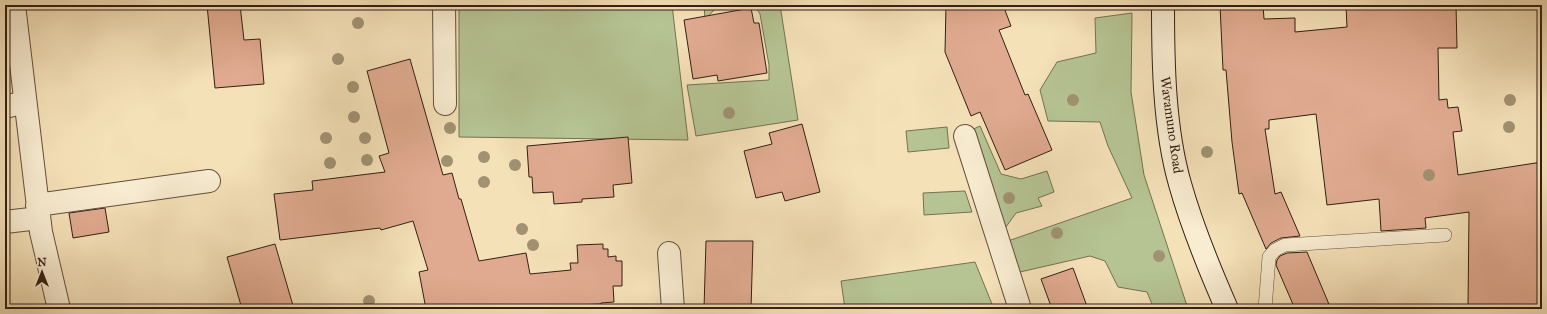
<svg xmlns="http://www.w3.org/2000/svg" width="1547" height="314" font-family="'IM FELL Great Primer',serif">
	<rect width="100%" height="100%" fill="#f5e1b8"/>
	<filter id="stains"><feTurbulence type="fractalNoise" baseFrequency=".005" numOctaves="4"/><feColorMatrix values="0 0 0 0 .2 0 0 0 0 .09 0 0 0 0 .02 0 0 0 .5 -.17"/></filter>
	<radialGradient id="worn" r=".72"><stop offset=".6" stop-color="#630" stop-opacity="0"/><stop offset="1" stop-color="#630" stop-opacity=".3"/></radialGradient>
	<path fill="#b6c494" stroke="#747253" d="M459,5H672L688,140L459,137Z
		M704,5H738L715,9L705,20Z
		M754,5H780L798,120L696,136L687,85L769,80V65L760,14Z
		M1132,13L1131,92L1144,175L1188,309H1154L1147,292L1118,287L1105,261L1090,256L1020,272L1008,241L1132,198L1108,146L1100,122L1048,121L1040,90L1057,62L1096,53L1095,18Z
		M980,126L1001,174L1021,179L1047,171L1054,192L1038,198L1042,206L1016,213L1003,231L967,132Z
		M947,127L949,148L908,152L906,131Z
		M965,191L972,212L924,215L923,193Z
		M975,262L994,309H845L841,281Z"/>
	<path fill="#e0aa90" stroke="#331f12" d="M207,5H240L244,40L260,39L264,84L215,88Z
		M946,5H1003L1011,26L999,30L1025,95L1028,94L1052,150L1005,170L980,112L971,116L945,52Z
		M1220,5H1263L1264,19L1295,18V32L1347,27L1346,5H1456L1457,48H1438L1439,100L1447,99L1448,108L1458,107L1462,131L1453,132L1458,175L1542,162V309H1468L1469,212L1425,218L1426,228L1381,231L1379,199L1327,205L1316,114L1269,120V129H1265L1275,194L1281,192L1300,236L1281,238L1271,243L1266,249L1242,193L1239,194L1232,142L1226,70H1223Z
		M751,8L754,23H759L767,73L718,81L717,75L693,79L684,20Z
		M410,59L443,175L452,173L459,199H461L479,261L526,253L530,274L571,270L570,263H578L577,245L603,244V249H608V257L616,256V261H622V286H613L614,302L601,303V304L529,307V309H426L419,272L428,270L413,221L381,230L380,228L280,240L274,194L313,190L312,181L385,172L379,156L389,153L367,71Z
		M802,124L820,192L785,201L782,192L756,198L744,151L772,144L769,133Z
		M628,137L632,183L613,185L614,197L582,199V202L554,204L553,192L533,193L532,177H529L527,146Z
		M105,208L109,232L73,238L69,213Z
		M706,241H753L751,309H704Z
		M275,244L294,309H242L227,257Z
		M1307,252L1331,309H1295L1276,265L1277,260L1280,256L1287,253Z
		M1073,268L1088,309H1052L1041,279Z"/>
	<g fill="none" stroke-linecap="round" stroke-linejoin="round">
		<defs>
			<path id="service" d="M1265,309L1269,257L1275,250L1285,245L1445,235"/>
			<path id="minor" d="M14,5L41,232L59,309
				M444,5L445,104
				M5,107L25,102
				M965,136L1020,309
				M37,205L209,181
				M5,222L39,218
				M669,253L673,309"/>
			<path id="secondary" d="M1163,5C1163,63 1164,128 1180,184C1192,227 1209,268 1227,309"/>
		</defs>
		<use href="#service" stroke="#64503c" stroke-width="14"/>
		<use href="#minor" stroke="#64503c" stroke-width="24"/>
		<use href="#secondary" stroke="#331f12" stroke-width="24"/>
		<use href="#service" stroke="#f8ecd1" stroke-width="13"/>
		<use href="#minor" stroke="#f8ecd1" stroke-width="22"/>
		<use href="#secondary" stroke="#f8ecd1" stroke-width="22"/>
	</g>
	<g fill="#a09272">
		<circle cx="358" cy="23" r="6"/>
		<circle cx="338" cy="59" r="6"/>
		<circle cx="353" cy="87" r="6"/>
		<circle cx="1073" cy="100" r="6"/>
		<circle cx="1510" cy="100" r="6"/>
		<circle cx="729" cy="113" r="6"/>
		<circle cx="354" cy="117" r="6"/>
		<circle cx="1509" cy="127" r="6"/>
		<circle cx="450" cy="128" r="6"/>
		<circle cx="326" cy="138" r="6"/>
		<circle cx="365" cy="138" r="6"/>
		<circle cx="1207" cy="152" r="6"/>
		<circle cx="484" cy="157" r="6"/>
		<circle cx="367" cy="160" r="6"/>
		<circle cx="447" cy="161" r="6"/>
		<circle cx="330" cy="163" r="6"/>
		<circle cx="515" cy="165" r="6"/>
		<circle cx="1429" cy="175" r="6"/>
		<circle cx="484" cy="182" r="6"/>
		<circle cx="1009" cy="198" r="6"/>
		<circle cx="522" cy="229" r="6"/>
		<circle cx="1057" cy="233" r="6"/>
		<circle cx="533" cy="245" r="6"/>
		<circle cx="1159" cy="256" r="6"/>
		<circle cx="369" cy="301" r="6"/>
	</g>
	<g text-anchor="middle" stroke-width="4" stroke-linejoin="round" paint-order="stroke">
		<g font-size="14" fill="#331f12" stroke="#f8ecd1">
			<text transform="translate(1172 125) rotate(82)" y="5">Wavamuno Road</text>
		</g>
	</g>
	<rect width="1547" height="314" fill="none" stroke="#f5e1b8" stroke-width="20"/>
	<rect x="6" y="6" width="1535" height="302" fill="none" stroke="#331f12" stroke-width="2"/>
	<rect x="10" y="10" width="1527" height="294" fill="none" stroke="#331f12"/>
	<g transform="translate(42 272)" stroke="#f8ecd1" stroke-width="3" paint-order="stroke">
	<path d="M0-3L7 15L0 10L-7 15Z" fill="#331f12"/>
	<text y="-6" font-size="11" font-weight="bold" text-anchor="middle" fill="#331f12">N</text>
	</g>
	<rect width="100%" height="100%" filter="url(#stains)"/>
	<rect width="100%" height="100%" fill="url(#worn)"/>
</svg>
